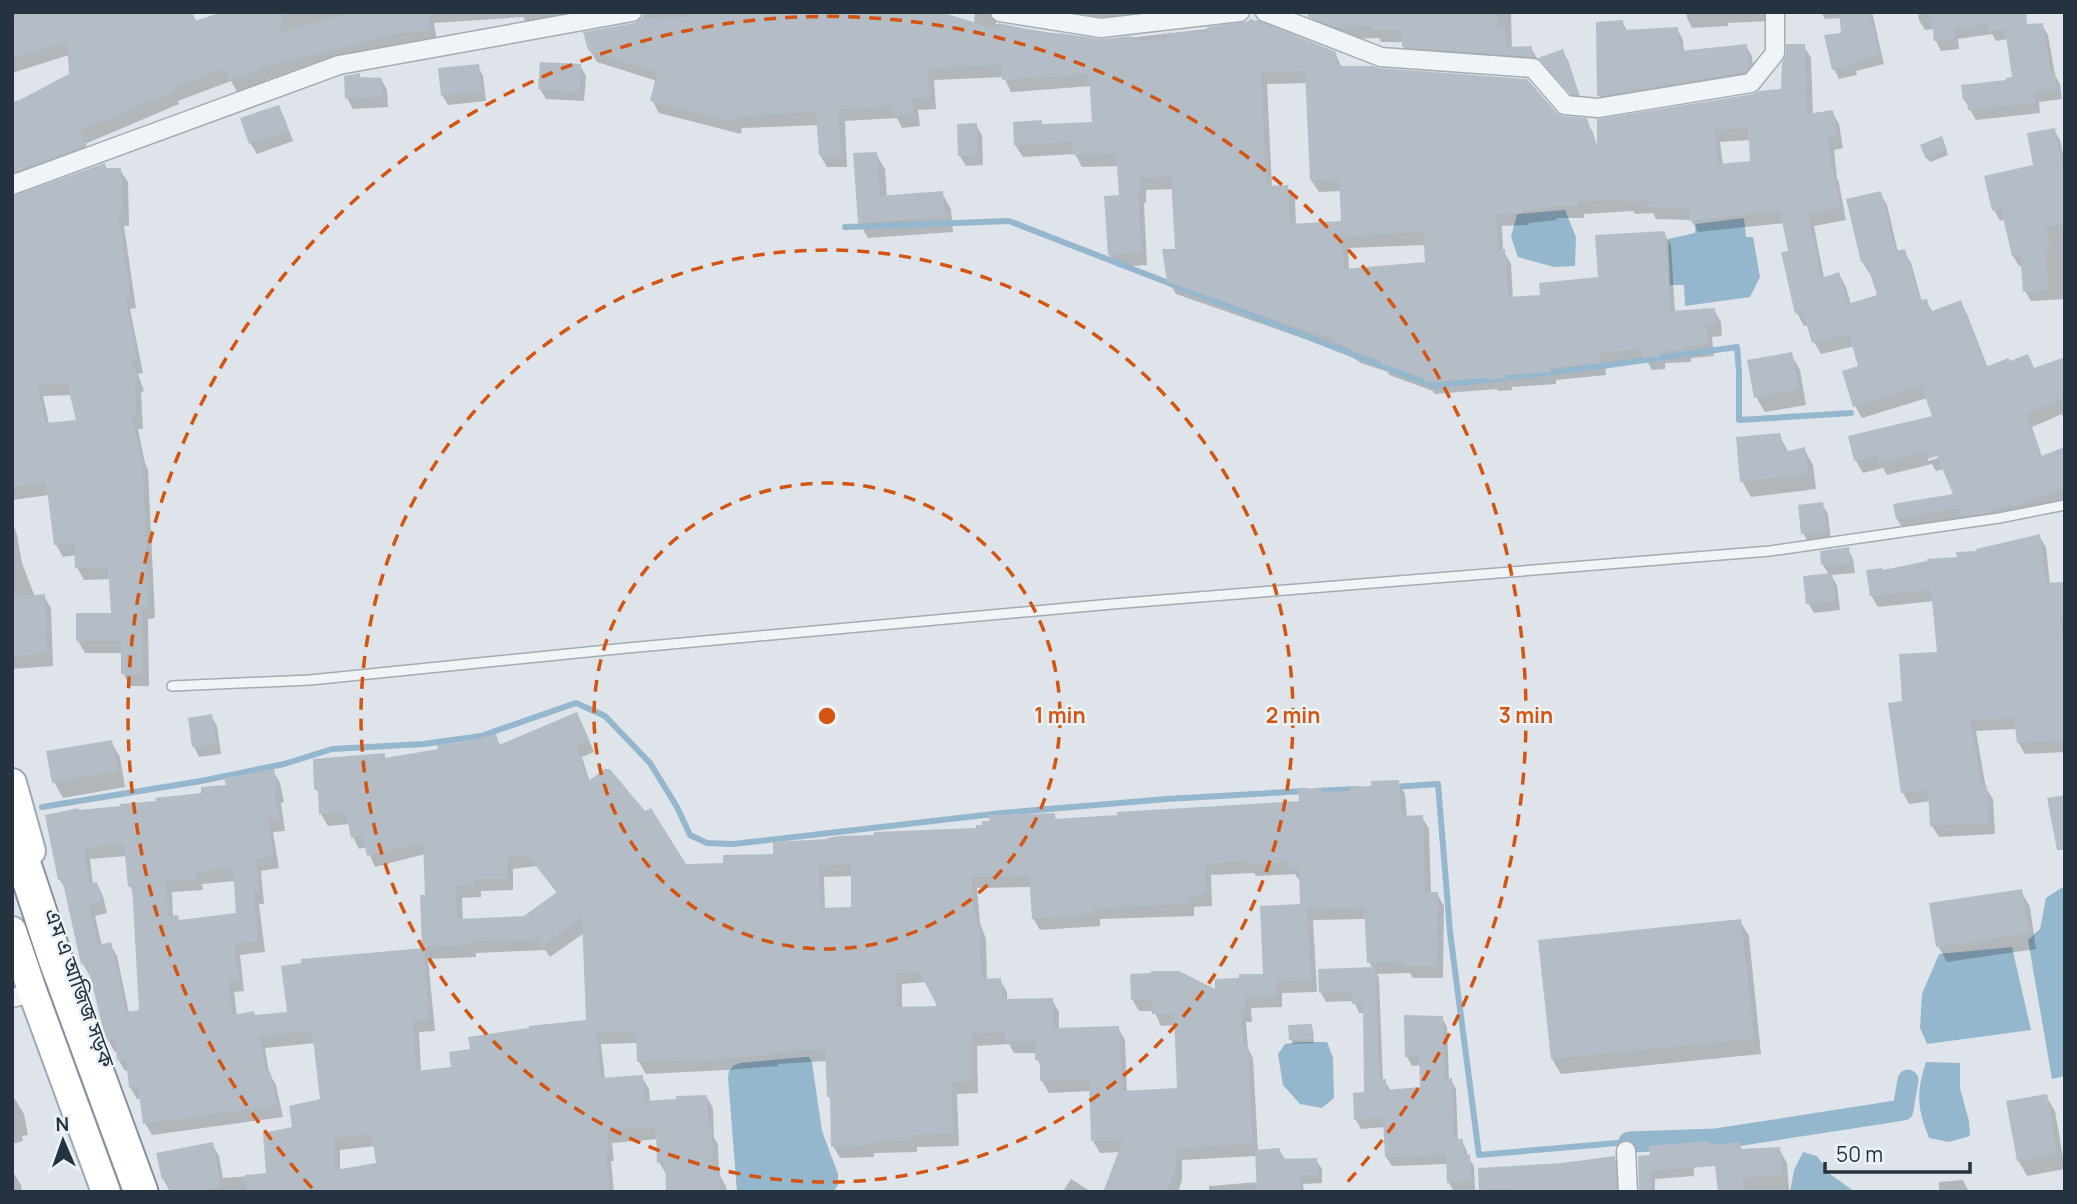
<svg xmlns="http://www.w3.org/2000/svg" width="2077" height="1204" font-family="Manrope,'Noto Sans Bengali',sans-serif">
	<rect width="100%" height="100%" fill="#dee4e9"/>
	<path fill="#95b7cd" d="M1565,210L1576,237L1575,266L1554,267L1518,257L1511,237L1517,214Z
		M1744,218L1746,237H1753L1760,277L1750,297L1685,306L1684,285H1670L1668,239L1695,233L1696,224Z
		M2061,888H2065V1076L2052,1079L2028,940L2040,929L2046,898Z
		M2012,947L2031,1030L1927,1044L1920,1028L1922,994L1939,954Z
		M1300,1042H1327L1333,1058L1334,1098L1322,1108L1300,1104L1283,1085L1278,1054L1285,1044Z
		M804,1057H809L812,1062L822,1131L838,1174V1185L833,1192H737L728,1077L729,1071L733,1066L740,1063Z
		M1926,1062L1960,1063V1088L1969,1121L1970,1136L1949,1142L1929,1138C1917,1107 1916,1093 1926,1062Z
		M1803,1152L1817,1156L1830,1174L1855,1192H1790L1794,1170Z"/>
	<path fill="#0003" fill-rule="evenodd" d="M12,12H192L197,23L227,12H935L974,24L975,12H1223L1109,28L997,18L996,24L1102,41L1242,25L1251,19L1260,24L1335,53L1342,68L1556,114L1564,118L1586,120L1593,133L1598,149L1783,91L1804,46L1811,58L1813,115L1832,112L1839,124L1843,148L1834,150L1837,178L1839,183L1846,220L1814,226L1824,278L1839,274L1846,287L1851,305L1879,296L1872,273H1869L1862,261L1880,193L1887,205L1898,252L1904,251L1911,263L1922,302L1926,301L1933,312L1960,302L1967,314L1988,368L2009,363L2035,370L2065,362V424L2062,414L2032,427L2042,457L2065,449V503L2019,516L1998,524L1971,528L1967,520L1904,531L1897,519L1955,496L1944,469L1936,471L1932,464L1887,475L1883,468L1863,473L1856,461L1850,438L1934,417L1927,398L1862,418L1855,406L1860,367L1855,346L1821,354L1814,342L1809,325L1804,326L1797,313L1790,253L1785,223L1698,232L1691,220L1656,219L1653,213L1635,214L1633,211L1584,214V218H1556L1557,220L1529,223V225L1502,226L1503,250L1511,264L1513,299L1542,297L1600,279L1664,233L1671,245L1675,313L1714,310L1721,322L1722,336L1712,337L1714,356L1691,358V362L1665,363V369L1652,370L1647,361L1605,365L1606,375L1556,380V384L1512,387V390L1498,391L1497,389L1434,394L1433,391L1389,375L1388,372L1361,363L1338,348L1322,345L1176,294L1168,281L1176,251L1173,189L1146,190V203H1144L1147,265L1117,267L1109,255L1120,197L1119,166L1082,167L1075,154L1023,157L1015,145L1041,122L1044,126L1094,124L1092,86L1011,92L1004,77L934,80L936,109L918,110L920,126L902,128L897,118L845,121L847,167H827L820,155L819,125L742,128L741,134L659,113L652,100L657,81L597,62L589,49L641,21L644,13H639L530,29L523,17L434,23L437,42L308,68L266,80V82L237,92L231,81L178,101L179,104L85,144L92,158L12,189V102L24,99L71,75L69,55L12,73ZM1307,83L1311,180L1319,192L1341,191L1343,222L1296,225L1295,199L1287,187H1272L1267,84ZM1750,140L1752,163L1723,165L1720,142ZM1425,245L1426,264L1349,270L1348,248ZM1945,452L1946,456L1928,461V457Z
		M1305,12H1511L1512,49L1531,48L1538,60V68L1411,59L1404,47V42H1381L1379,38L1344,39L1317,29L1310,13Z
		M1686,12H1772L1769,21L1728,23V26L1692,28L1687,18Z
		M1821,12H1872L1884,64L1856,71L1857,75L1839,79L1834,69L1842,35L1841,18L1825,19Z
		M1918,12H2018L2021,26L2042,25L2048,35L2055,75L2060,84L2062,99L2039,102L2040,113L1976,120L1964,99L2014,79L2008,39L1996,41L1992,34L1958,39L1959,49L1941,51L1936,41L1934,29L1925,30L1919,20Z
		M1622,22L1628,32L1677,29L1683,40L1684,52L1746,46L1752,56L1754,78L1605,106L1599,96L1598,23Z
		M1562,51L1568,60L1582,103H1578L1546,67L1541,59Z
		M580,65L586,76L584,101L546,99L540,89Z
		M478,66L483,76L486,101L448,105L442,95Z
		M359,75L362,79H381L387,90L388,107L353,109L347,98Z
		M279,107L284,117L293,141L257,154L251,144L243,119Z
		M976,125L982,135L983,165L966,166L960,156Z
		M2054,130L2060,140L2065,164V299L2031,301L2025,291L2023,265L2019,266L2013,256L2005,219L2000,221L1994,210L2035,166Z
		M1943,143L1948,155L1930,162L1927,158Z
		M876,154L885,169L887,197L942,193L951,209L953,232L868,238L859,222Z
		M105,165L108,170H120L128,182L129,226H124L136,308L130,309L143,373L138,374L144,391L141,392L143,429H138L145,463L148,469L155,618L148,619L149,686H130L123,673V653H85L78,641L112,614L111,579L84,580L77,567L76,555L63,557L56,545L49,495L12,500V198ZM72,395L79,421L49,424L43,396Z
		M1791,354L1800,370L1806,405L1765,412L1756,397Z
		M1779,435L1789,453L1804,449L1813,465L1816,489L1751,497L1742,481Z
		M1822,504L1828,514L1831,540L1809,543L1803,533Z
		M12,521L17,535L22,563L35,597L44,596L51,608L53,666L12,669Z
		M2039,536L2046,547L2050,585L2065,584V752L2025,754L2018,742L2017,729L1976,731L1986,788L1993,799L1995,834L1939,837L1932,826L1931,801L1909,804L1903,793L1904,702L1939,654L1934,601L1878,607L1871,595L1882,571L1959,559Z
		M1848,549L1853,559L1855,573L1831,575L1837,585L1840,610L1814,613L1808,603L1829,575L1823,565Z
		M211,716L217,726L221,754L199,757L194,747Z
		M583,726L594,752L582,757L590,782L685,866L725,865L775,855L978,830L1054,814L1057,821L1301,803L1322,794L1351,793L1398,782L1405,794L1407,817H1422L1429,829L1431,894H1437L1444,906L1443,978H1413L1410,973L1377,974L1379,978L1383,1081H1385L1391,1091L1422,1089L1421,1065L1412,1066L1407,1057L1442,1018L1447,1027L1449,1080H1451L1456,1089L1458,1141H1462L1467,1151V1156L1474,1166L1475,1191L1454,1192L1449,1183L1448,1164L1392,1166L1386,1157L1385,1127L1361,1129L1356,1120L1366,1094L1364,1013H1359L1354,1001L1326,1002L1321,993L1373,969L1369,962L1366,919L1313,920L1317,992L1282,993V1007L1251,1008L1252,1022H1246L1248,1048L1253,1058L1258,1151L1279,1150L1285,1159L1316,1160L1322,1169V1183L1303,1184L1304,1192H1209V1186L1259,1182L1257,1156L1182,1160V1180L1178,1192H1109L1120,1152L1100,1153L1093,1141L1091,1091L1049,1093L1042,1081V1068L1037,1059L1036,1053H1014L1009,1044L977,1046L978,1093L957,1094L959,1146L917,1147V1152L874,1153V1157L840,1158L833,1146L831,1100L829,1097L827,1061L778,1064V1066L726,1070L646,1074L639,1062L638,1043L601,1044L605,1079L642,1077L649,1089L650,1102L706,1096L713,1108L714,1138L718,1144L719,1174L726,1186L727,1192H668L666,1174L659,1162L658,1139L612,1143L614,1161H611L614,1192L170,1191L163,1179L212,1144L219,1156L223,1178L268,1175L294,1129L322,1100L315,1043L265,1048L269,1073L276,1085L283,1117L152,1135L145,1123L141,1099H137L130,1087L129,1071H125L118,1059V1052H115L108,1040L92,975L90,976L83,964L67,891L60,880L47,817L203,795L273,771L280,783L284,802L281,803L285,831L273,832L279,868L261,871L264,904H259L265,952L240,955L244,991L234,992L237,1016L289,1014L303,961L425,949L424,947L427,897L425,854L375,867L366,847L359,849L353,837L350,824L328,826L321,814L320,796L316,789L384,755L387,760L471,743L495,736L501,746ZM127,856L130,886L134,894L141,1012L129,1013L117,956L110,944L102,946L95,916L107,913L103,896L97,884L93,885L90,859ZM536,866L558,894L524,918L463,921L462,898L481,897V891L513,890V869ZM1254,873L1256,876L1295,874L1298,879H1301L1302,905L1265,975L1241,980L1217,992L1132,999L1139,1011H1154L1161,1026L1176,1025L1179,1090L1127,1092L1125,1040L1118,1028L1059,1030V1012L1052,1000H1007V992L1000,980L987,981L986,939L980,923L977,888L1031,887L1033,918L1040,930L1100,926V919L1194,916V907L1212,906L1211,875ZM853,876L852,909H825L824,877ZM235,881L238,915L180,921L178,917H173L172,892L203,890L202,884ZM584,933L588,1021L472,1050L453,1069L421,1072L419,1032L435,1031L428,959L476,957V953L545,950L550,957ZM927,982L940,1007L902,1009V984ZM376,1146L378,1165L340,1171V1150Z
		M111,742L120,757L125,787L63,798L54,782Z
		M2021,891L2030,907L2036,949L1947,962L1938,946Z
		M1740,921L1749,936L1761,1054L1561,1074L1552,1059Z
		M1311,1025L1313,1030L1314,1043L1293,1044L1291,1039Z
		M2046,1096L2055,1111L2065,1169L2027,1176L2018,1160Z
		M12,1099H15L24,1114L28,1135L22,1136L23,1141L12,1144Z
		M1739,1144L1743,1151L1779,1149L1787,1163L1789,1190L1719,1192Z
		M1693,1153L1694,1176L1655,1179V1192H1641L1639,1158Z
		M1614,1157L1622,1172L1623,1192H1482L1481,1190L1562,1164Z
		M12,1170L21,1185L22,1192H12Z
		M1071,1179L1090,1191V1192H1058L1059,1189L1063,1191Z
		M1963,1180L1969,1192H1939V1182Z"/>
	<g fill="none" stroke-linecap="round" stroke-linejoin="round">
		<path stroke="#95b7cd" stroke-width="6" d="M845,227L1009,221L1434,386L1588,368L1737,347L1739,372V420L1851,413
			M1393,787L1438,784L1450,932L1479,1155L1629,1142
			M1316,791L1357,789
			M42,807L201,781L284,764L332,749L424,744L481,736L576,703L605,716L650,763L677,807L690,835L707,843L733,844L1002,813L1167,799L1305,791"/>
		<path stroke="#95b7cd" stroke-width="21" d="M1629,1142L1716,1139L1903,1110L1908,1080"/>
	</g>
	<path fill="#b4bdc6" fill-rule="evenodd" d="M30,12H192L195,21L222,12H283L279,33L352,12H428L431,30L395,34L300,58L299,57L260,68V70L229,80L225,68L172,88L174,91L79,131L87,145L12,173V104L69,74L67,42L12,58V18Z
		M692,12H941L999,30L998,23L1058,36V33L1102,39L1132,36V40L1167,39V33L1208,32L1207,27L1258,20L1336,52L1337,66H1372L1380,68L1527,79L1557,113L1564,116L1587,118L1597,150V119L1753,94L1759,91L1781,89L1782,63L1786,54V44H1805L1807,114L1833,110L1837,136L1828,137L1831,169H1833L1840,208L1808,214L1821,278L1839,272L1848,304L1877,295L1866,261L1861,262L1846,199L1881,191L1895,251L1905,249L1920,300L1927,299L1930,312L1961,300L1986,367L2008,358L2010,361L2028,354L2034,368L2065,357V398L2026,414L2041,456L2065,447V488L2011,507L2010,504L1991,512L1962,516L1959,508L1896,519L1893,504L1953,494L1937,456L1928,459L1926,451L1879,463L1877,456L1854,461L1848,436L1932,416L1921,385L1853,407L1842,371L1858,366L1849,334L1812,343L1803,312L1795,314L1781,252L1788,251L1780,211L1689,221V208L1647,207V201L1626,202V199L1578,202V206H1550L1551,208L1523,211V213L1496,214L1498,250L1505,249L1508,297L1540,295L1539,283L1598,277L1595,235L1665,231L1670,311L1715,308L1716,324L1706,325L1708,344L1685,346V350L1659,351V357L1643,358L1642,349L1599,353L1600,363L1550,368V372L1506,375V378L1490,380L1489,378L1425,382V379L1380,363V360L1352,351L1329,336L1313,333L1167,282L1162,249H1175L1171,177L1140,178V191H1138L1141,253L1108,255L1104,196L1119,195L1116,154L1073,155L1072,142L1014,145L1013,122L1042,120V124L1092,122L1089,74L1002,80L1001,65L928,68L929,97L912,98L914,114L893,116V106L838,109L841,155H819L816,112L736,116L734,122L650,101L657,72L588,50L583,32L634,23L641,18L692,17ZM1305,71L1310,180L1339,179L1341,221L1290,224L1288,185L1266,186L1261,72ZM1748,128L1750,161L1718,164L1714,130ZM1423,232L1425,262L1344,269L1342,236Z
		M1308,12H1497V28L1505,27L1506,47L1532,46V57L1402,47V30H1372V26L1336,27L1308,17Z
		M1839,12H1869L1880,55L1852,62L1853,65L1832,70L1824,35L1841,33Z
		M1931,12H2026L2027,24L2043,23L2051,72H2055L2057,89L2034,92L2035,103L1968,110L1967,99L1963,100L1961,85L2006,80V78L2012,77L2005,29L1989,31L1988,24L1954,29V39L1934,41Z
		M1623,20L1624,30L1678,27L1680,51L1747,44L1749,67L1745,72L1597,96L1596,22Z
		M1563,49L1579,95L1571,94L1538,58Z
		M540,62L581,64L579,92L538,89Z
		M479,64L482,91L441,96L438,68Z
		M360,73V77L382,78L383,97L345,99L344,76Z
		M279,105L288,131L249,144L240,118Z
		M977,123L978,156H958L957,124Z
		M2055,128L2061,161H2065V224L2046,227L2050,250L2045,251L2049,290L2023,292L2020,255L2012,256L2001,209L1992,211L1984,176L2033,165L2027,133Z
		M1942,136L1947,150L1926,159L1920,145Z
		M877,152L880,196L943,191L945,217L858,223L853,153Z
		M105,163L106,168H121L123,214H118L130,295L125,296L137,360L132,361L138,378L135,379L136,417H132L140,455L142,454L149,606L142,607L143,674H121V641H76V613H111L108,567L75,568L74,543L54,545L46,482L12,487V196ZM67,383L76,420L45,423L37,384Z
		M1792,352L1799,389L1754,398L1747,360Z
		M1780,433L1785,452L1805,447L1808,474L1740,482L1736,437Z
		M1823,502L1826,531L1801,534L1798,505Z
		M2040,534L2046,583L2065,582V617H2060L2065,653V741L2017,743L2014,718L1970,720L1982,786H1987L1989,823L1930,826L1928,789L1901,793L1888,703L1902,701L1899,654L1937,652L1931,590L1870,596L1866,570L1882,568L1883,570L1927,561V559L1957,557L1956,552L1977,551L1976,549Z
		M1849,547L1850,563L1821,565L1820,551Z
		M1832,573L1835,601L1806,604L1803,576Z
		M45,594L47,654L12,656V597Z
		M577,712L589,740L576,745L589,781L604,769H610L645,811L651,808L686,864L723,863V855L773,854V842L827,839V838L840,836L874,835V832L976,828V825H982V821H989V815L1055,813V819L1117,815V812L1299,801L1298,789L1321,788V792L1350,791L1349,787L1371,786V781L1399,780L1402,816L1423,815L1425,892H1438L1437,966H1404V961L1367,963L1364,907L1307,908L1311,980L1276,981L1277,996H1245L1246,1010H1241L1243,1044H1248L1252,1144L1176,1148V1168L1167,1192H1103L1123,1140L1091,1141L1089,1080L1040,1081V1060H1035V1041L1006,1042L1005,1032L972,1034V1081L951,1082L953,1134L911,1135V1140L868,1142V1146L831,1147L830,1097H827L825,1049L772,1052V1054L719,1059L637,1062L636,1031L596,1032L601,1078L643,1075L645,1101L676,1099V1096L707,1095L708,1130H712L713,1173L720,1172L721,1192H666L665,1162L657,1163L656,1130H653V1127L607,1131L609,1149H605L610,1192H246L245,1175L266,1173L263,1133L292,1127L289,1106L320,1099L312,1031L259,1036L266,1072L270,1071L277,1105L143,1124L138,1087L129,1088L126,1059L117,1060L115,1039L106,1041L87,963L81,964L62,879L58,880L45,815L79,808V810L120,806V804L156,801L155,798L201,793V787L226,785L224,778L274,769L278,791H275L279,819L268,820L273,856L256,859L259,892L253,893L259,941L234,944L239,979L229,981L232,1015L254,1011L255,1015L287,1012L281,966L301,963V959L424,948L429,1019L413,1020L416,1071L451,1067L449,1052L470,1049L468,1037L529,1028V1026L586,1020L582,918L542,946L537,939L470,941V945L422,947L420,895H425L423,842L367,856L362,835L351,838L346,813L319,814L318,790H314L313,759L385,753V758L438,749L437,745L470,741L496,734L499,745ZM124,844L128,887L132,886L139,1010L126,1012L111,942L98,945L89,904L102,901L97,882L89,884L84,848ZM528,855L557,892L524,916L457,919L456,886L475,885V879H507V858ZM1247,861L1248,865L1289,862V868H1299L1300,904L1260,906L1263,974H1239V978L1215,979V989L1179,971H1151V973L1130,974L1131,1000L1152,999V1014H1174L1177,1088L1122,1091L1119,1026L1054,1028L1053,998L1002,999L1001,978L981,979L980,926H977L976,913H974L971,877L1029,875L1032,919L1061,917L1094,914V908L1188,904V896L1207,894L1205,864ZM851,864V907L821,908L818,866ZM215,869H233L236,913L179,920L178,915L168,916L166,881L197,879L196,873ZM919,971L937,1006L897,1007L896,973ZM372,1134L376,1163L335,1170L334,1138Z
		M212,714L216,744L192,747L188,718Z
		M112,740L118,771L52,783L46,751Z
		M2065,795V850H2057L2047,798Z
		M2022,889L2029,933L1936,947L1929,903Z
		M1741,919L1754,1039L1551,1059L1538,940Z
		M1375,967L1379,1079H1386V1090L1420,1087L1419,1056L1405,1057L1404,1015L1443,1016L1445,1079L1452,1078L1454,1139H1463V1155L1470,1154L1471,1182L1447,1183L1446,1154L1385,1157L1383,1118L1354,1120L1353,1093L1364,1092L1363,1004H1352V992L1319,993L1318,969Z
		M1312,1024V1039L1289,1040L1288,1025Z
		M2047,1094L2057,1154L2017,1161L2006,1101Z
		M1709,1141V1145L1740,1142V1149L1780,1147L1782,1175L1743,1178L1744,1192H1718L1715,1166L1651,1171V1192H1639L1638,1156L1650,1155L1649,1146Z
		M213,1142L221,1187L197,1192H171L166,1179L162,1180L156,1153Z
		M1280,1148L1281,1159L1317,1158L1318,1175H1299L1301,1192H1257L1255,1150Z
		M1615,1156L1617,1192H1511V1189L1479,1190L1478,1168L1562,1163Z"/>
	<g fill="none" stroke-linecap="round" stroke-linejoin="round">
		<defs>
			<path id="lane" d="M172,686L310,680L627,648L1112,604L1770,551L1999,518L2065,505"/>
			<path id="street" d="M1000,12L1101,28L1240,12
				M1265,12L1381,57L1533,68L1565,105L1598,108L1751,83L1775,53V12
				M12,185L339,65L632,12
				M12,998L33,993
				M1626,1151L1628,1192"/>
			<path id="primary" d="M12,783L31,851
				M12,931L33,993L106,1192"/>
			<path id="highway" d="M12,828L55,958L141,1192"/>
		</defs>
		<use href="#lane" stroke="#a3abb3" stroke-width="12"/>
		<use href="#street" stroke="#a3abb3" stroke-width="21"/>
		<use href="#primary" stroke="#9caab6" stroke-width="32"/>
		<use href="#highway" stroke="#8393a1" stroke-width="37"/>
		<use href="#lane" stroke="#f1f4f7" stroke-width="9"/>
		<use href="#street" stroke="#f1f4f7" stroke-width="18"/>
		<use href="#primary" stroke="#fff" stroke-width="28"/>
		<use href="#highway" stroke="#fff" stroke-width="33"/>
	</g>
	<g fill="none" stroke="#d45511" stroke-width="3.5" stroke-dasharray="12 9">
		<circle cx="827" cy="716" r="233"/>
		<circle cx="827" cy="716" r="466"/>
		<path d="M312 1188A699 699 0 1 1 1342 1188"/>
	</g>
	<g text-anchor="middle" stroke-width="5" stroke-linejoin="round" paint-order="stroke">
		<g font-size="21" fill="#253341" stroke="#edf2f6">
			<text transform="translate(79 988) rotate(70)" y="7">এম এ আজিজ সড়ক</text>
		</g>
	</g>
	<circle cx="827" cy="716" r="10" fill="#d45511" stroke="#edf2f6" stroke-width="3.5"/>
	<g font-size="21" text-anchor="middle" font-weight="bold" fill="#d45511" stroke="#edf2f6" stroke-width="5" stroke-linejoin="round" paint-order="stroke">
		<text x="1060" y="723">1 min</text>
		<text x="1293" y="723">2 min</text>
		<text x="1526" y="723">3 min</text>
	</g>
	<rect width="2077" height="1204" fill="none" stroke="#253341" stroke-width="28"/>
	<g transform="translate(63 1141) rotate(358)" stroke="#edf2f6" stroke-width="5" paint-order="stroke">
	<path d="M0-5L12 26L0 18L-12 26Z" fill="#253341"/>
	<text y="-10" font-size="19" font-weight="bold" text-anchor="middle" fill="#253341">N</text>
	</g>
	<path d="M1825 1162v10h145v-10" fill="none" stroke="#253341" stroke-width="3.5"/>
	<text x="1836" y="1162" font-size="21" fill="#253341" stroke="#edf2f6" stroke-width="5" paint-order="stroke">50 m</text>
</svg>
